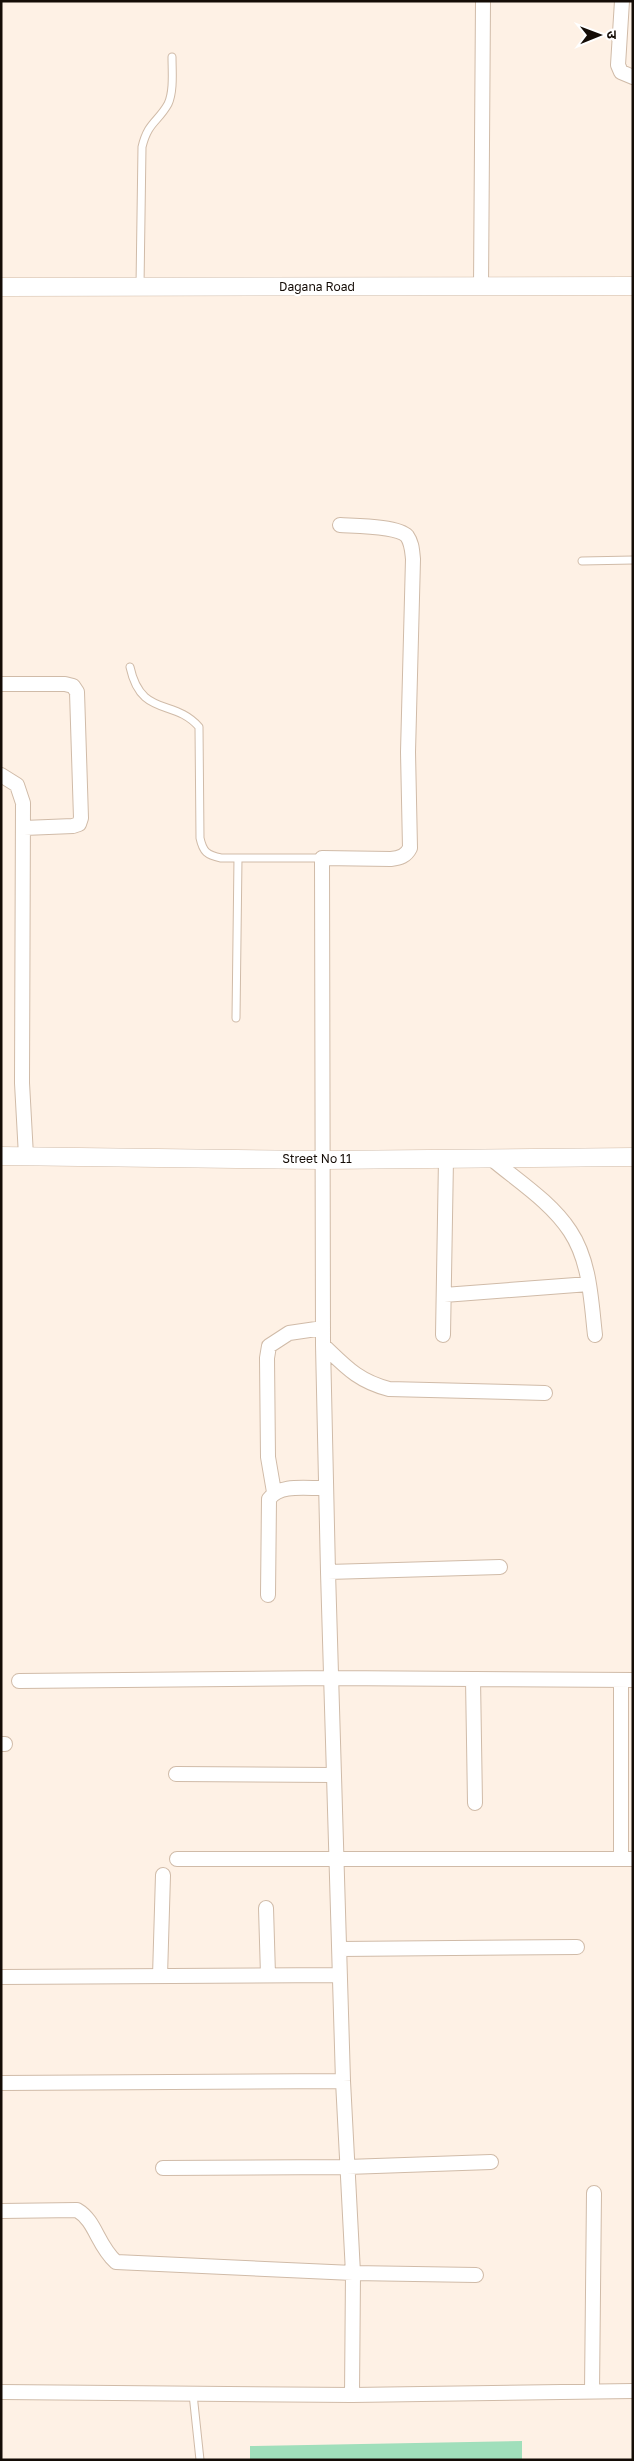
<svg xmlns="http://www.w3.org/2000/svg" width="634" height="2461" font-family="'Golos Text','Noto Sans Devanagari',sans-serif">
	<rect width="100%" height="100%" fill="#fef1e5"/>
	<path fill="#a0dfbb" d="M522,2441V2460H250V2446Z"/>
	<g fill="none" stroke-linecap="round" stroke-linejoin="round">
		<defs>
			<path id="service" d="M140,286L142,147C148,122 158,122 168,104C174,91 172,71 172,57
				M582,561L633,560
				M130,667C141,718 174,698 199,727L200,838C203,852 207,855 221,858H322
				M236,1018L238,858
				M193,2394L200,2460"/>
			<path id="minor" d="M622,1L618,65L621,72L633,77
				M481,287L483,1
				M340,525C355,526 398,526 407,536C412,543 412,550 413,559L408,752L410,848C406,856 400,858 391,859L322,858L323,1345L328,1572L343,2081L353,2273L352,2395
				M1,684H65L73,686L77,692L81,818L79,824L73,826L24,828
				M1,775L17,785L23,803L22,1083L26,1156
				M493,1160C518,1181 551,1202 570,1231C590,1261 591,1300 595,1335
				M444,1295L589,1284
				M443,1335L446,1159
				M323,1345C346,1367 358,1381 389,1389L545,1393
				M274,1492L268,1457L267,1358L269,1346L289,1333L323,1328
				M328,1572L500,1567
				M268,1595L269,1499C280,1483 309,1489 326,1488
				M473,1679L475,1803
				M621,1680V1859
				M19,1681L331,1678L633,1680
				M1,1744H5
				M176,1774L332,1775
				M177,1859H633
				M266,1908L268,1975
				M340,1949L577,1947
				M160,1976L163,1875
				M1,1977L340,1975
				M1,2083L343,2081
				M163,2168L347,2167L491,2162
				M1,2211L77,2210C96,2221 97,2245 116,2262L353,2273L476,2275
				M592,2391L594,2193
				M1,2392L352,2395L633,2391"/>
			<path id="tertiary" d="M1,287L633,286
				M1,1156L322,1160L633,1157"/>
		</defs>
		<use href="#service" stroke="#d0bba8" stroke-width="9"/>
		<use href="#minor" stroke="#d0bba8" stroke-width="16"/>
		<use href="#tertiary" stroke="#d0bba8" stroke-width="19"/>
		<use href="#service" stroke="#fff" stroke-width="7"/>
		<use href="#minor" stroke="#fff" stroke-width="14"/>
		<use href="#tertiary" stroke="#fff" stroke-width="18"/>
	</g>
	<g text-anchor="middle" stroke-width="4.5" stroke-linejoin="round" paint-order="stroke">
		<g font-size="12" fill="#140c06" stroke="#fff">
			<text x="317" y="291">Dagana Road</text>
			<text x="317" y="1163">Street No 11</text>
		</g>
	</g>
	<rect width="634" height="2461" fill="none" stroke="#140c06" stroke-width="5"/>
	<g transform="translate(599 35) rotate(89)" stroke="#ffffff" stroke-width="4" paint-order="stroke">
	<path d="M0-4L9 19L0 12L-9 19Z" fill="#140c06"/>
	<text y="-8" font-size="14" font-weight="bold" text-anchor="middle" fill="#140c06">उ</text>
	</g>
</svg>
